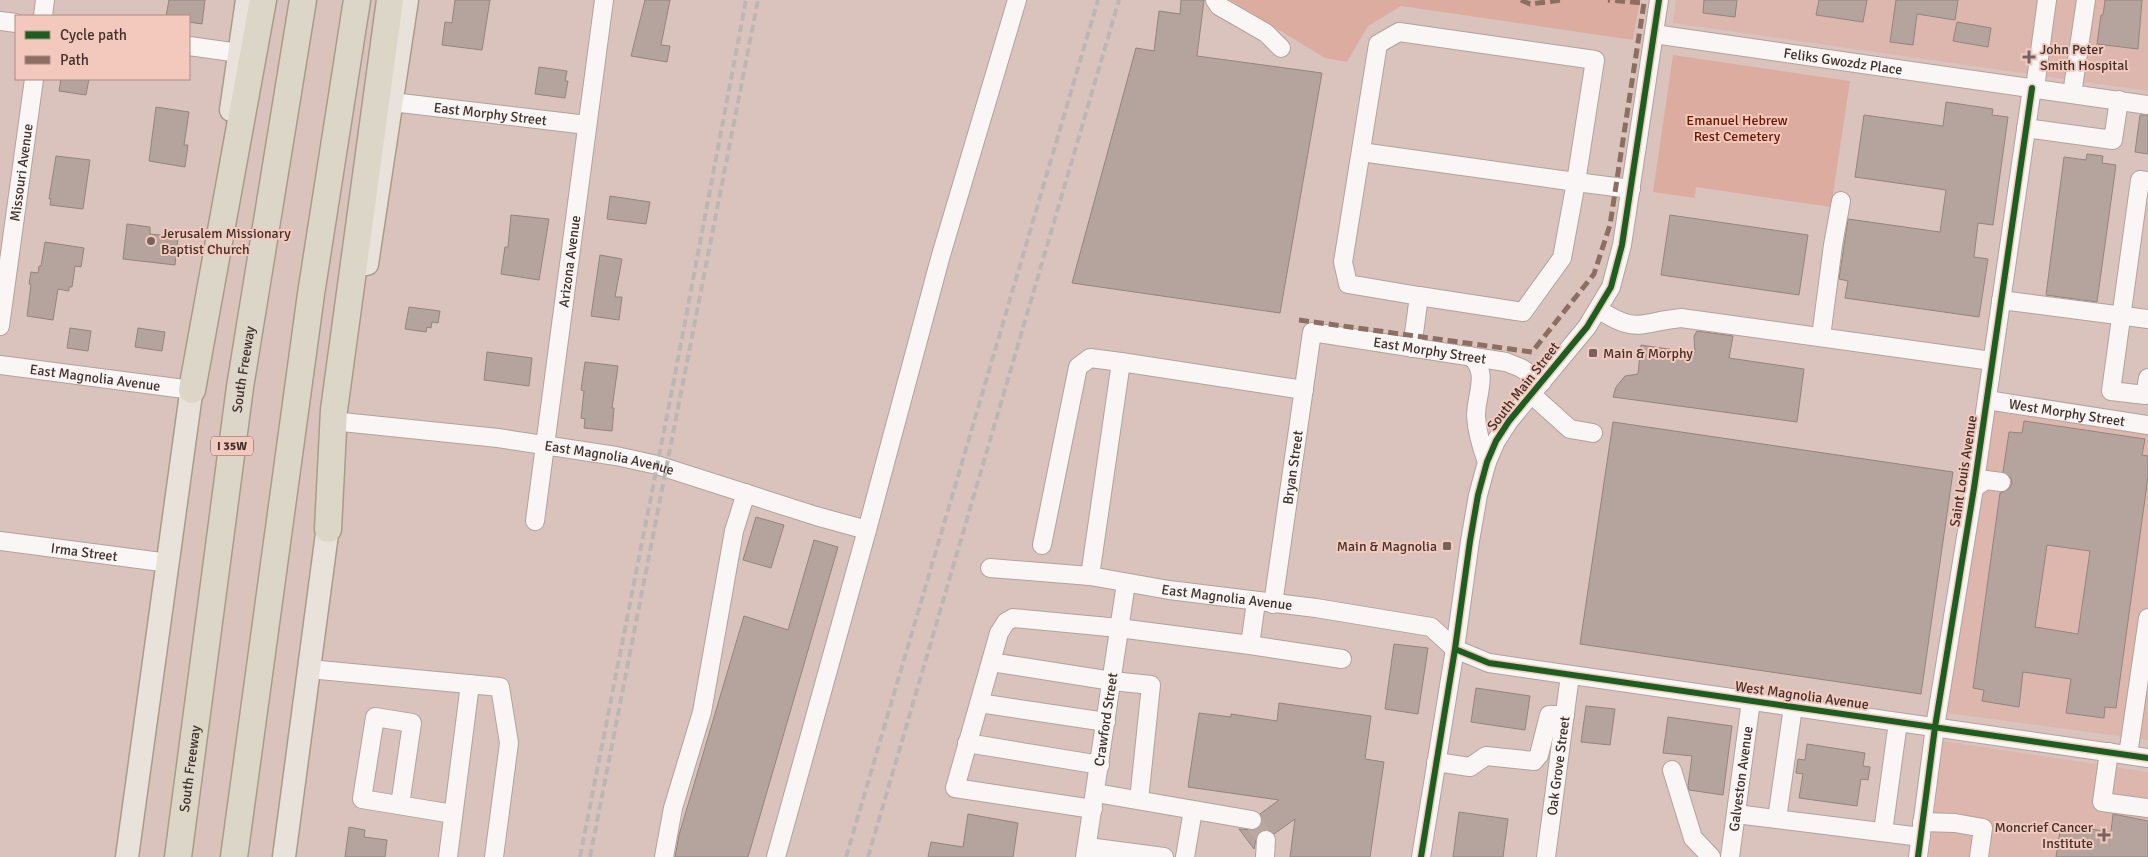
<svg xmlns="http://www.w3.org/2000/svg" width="2148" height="857" font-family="Signika,sans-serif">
	<rect width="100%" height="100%" fill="#dac3bd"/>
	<path fill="#ddb7ad" d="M1676,0H2148V91L1673,23Z
		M1987,400L2148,425V740L1947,713Z
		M1943,741L2148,772V857H1929Z"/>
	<path fill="#ddaca0" d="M1230,0H1640L1633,40L1401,6L1368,26L1347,62L1325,58Z
		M1673,55L1850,81L1831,207L1696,187L1695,198L1653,192Z"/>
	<path fill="#b4a49d" stroke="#94847d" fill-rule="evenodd" d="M169,0H205L202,24L189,22V16H166Z
		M455,0H490L482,50L442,45L445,22L452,23Z
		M645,0H670L661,45L670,46L667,62L631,56Z
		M1181,0H1204L1197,56L1322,73L1280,313L1072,283L1136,48L1154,51L1159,11L1180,14Z
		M1704,0H1737L1735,17L1703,13Z
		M1819,0H1867L1863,22L1816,15Z
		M1896,0H1958L1955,20L1917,14L1913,45L1890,42Z
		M2105,0H2142L2138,49L2097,44L2101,15H2103Z
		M1957,22L1991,28L1988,47L1953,41Z
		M539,67L567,71L565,81H568L565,98L535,94Z
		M61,79H89L86,95L59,91Z
		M1946,102L1993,109L1992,115L2008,117L1993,225L1978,223L1974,257L1988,259L1979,317L1845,298L1848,281L1839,279L1848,219L1940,232L1946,190L1855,177L1864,115L1943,126Z
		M156,107L189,112L184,145H188L185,167L149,161Z
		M2140,115H2148V154L2135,152Z
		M2087,154L2103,156L2102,163L2116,165L2097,302L2046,295L2064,157L2086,160Z
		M56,156L90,160L83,209L50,205L51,199H49Z
		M610,196L650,202L646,224L607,219Z
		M511,215L549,219L539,280L501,274L505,247H508Z
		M1670,215L1808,235L1799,295L1661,275Z
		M127,224L150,227V234L178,237L175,265L123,259Z
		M45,242L84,248L81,267L75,266L72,287H69V291L58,289L53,320L27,316L31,285L29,284L31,272L38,273L39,266H41Z
		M600,255L622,259L615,297H622L619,320L591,316Z
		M409,307L440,311L438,323L432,322L431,328L427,327L426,332L405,329Z
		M70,328L91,331L88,351L67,348Z
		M138,328L165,332L162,351L135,347Z
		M1697,331L1733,336L1729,358L1804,369L1797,422L1613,397L1616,387L1625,376L1638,374L1641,345L1695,353L1694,336Z
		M487,352L532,358L529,386L484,380Z
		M585,362L618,366L612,408H614L612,431L584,428L585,419L581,418L584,391L581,390Z
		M2024,421L2145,439L2142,455L2148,456V477L2116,708L2105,707L2104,718L2066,713L2071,679L2023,672L2019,707L1982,701L1984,690L1973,688L2000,493L2009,489L2012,483L2011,478L2003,472L2009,432L2022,433ZM2047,545L2090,551L2078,634L2035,627Z
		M1613,422L1953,472L1921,694L1580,644Z
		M756,517L784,525L771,568L743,560Z
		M814,540L838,547L748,857H675L679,835L744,616L788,630Z
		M1394,644L1428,648L1418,714L1385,709Z
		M1476,688L1530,696L1525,730L1471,722Z
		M1279,703L1371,716L1365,759L1384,762L1370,857H1290L1295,819L1274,834L1267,829L1261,831L1257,835L1254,849L1239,829L1251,830L1260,827L1262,821L1260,814L1279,800L1188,787L1199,713L1231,717V714L1277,721Z
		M1586,706L1615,709L1610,745L1581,742Z
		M1668,717L1732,726L1723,795L1689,790L1688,786L1692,756L1663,753Z
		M1807,744L1865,753L1863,766L1870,767L1868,780L1861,779L1857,806L1799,798L1803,774L1796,773L1798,759L1805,760Z
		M1459,812L1508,819L1503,857H1453Z
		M968,814L1018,823L1013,857H928L931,842L963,847Z
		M2113,814L2148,821V857H2056L2061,825L2111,832Z
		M349,827L365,830L364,837L387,840L385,857H345Z"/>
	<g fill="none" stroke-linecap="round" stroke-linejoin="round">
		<path stroke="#bba6a0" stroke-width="18" stroke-dasharray="18 9" stroke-linecap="butt" d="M1252,820L1266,840"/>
		<defs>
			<g id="minor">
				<path d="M1215,0L1219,6L1266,33L1281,48"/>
				<path d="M43,16L45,0"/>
				<path d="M0,21L16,23"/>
				<path id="s1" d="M1654,34L2148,105"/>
				<path d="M189,46L239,53"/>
				<path d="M2035,88L2047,0"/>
				<path d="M2072,94L2086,0"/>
				<path id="s2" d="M392,102L587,125"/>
				<path d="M2026,128L2113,140L2119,100"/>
				<path d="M1361,152L1576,182L1562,258L1523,312L1419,296"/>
				<path d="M2148,181L2140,180L2111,391L2145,395L2148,378"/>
				<path d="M2001,300L2148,319"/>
				<path d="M1598,309C1637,335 1640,322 1681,318L1992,361"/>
				<path id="s3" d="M0,326L34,79"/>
				<path d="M1821,337L1833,245L1841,201"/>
				<path d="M1412,348L1419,296L1348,284L1343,262L1378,44L1399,32L1595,60L1576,182L1631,189"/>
				<path d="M1470,356C1490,372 1476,394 1476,416C1477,432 1481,446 1487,462"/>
				<path id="s4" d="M0,365L192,390"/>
				<path d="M1531,394L1570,429L1593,433"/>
				<path id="s5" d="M1987,400L2148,425"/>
				<path id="s6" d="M342,422L498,438L616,456L657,465L816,516L867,530"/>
				<path d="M1974,488L1986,480L2001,482"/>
				<path id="s7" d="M535,521L604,0"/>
				<path id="s8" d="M0,541L169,563"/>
				<path d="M1042,545L1078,367L1090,358L1121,362"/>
				<path id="s9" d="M990,568L1090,576L1169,590L1316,608L1431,627L1455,649L1489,663L2148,758"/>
				<path d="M1090,576L1121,362L1304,390"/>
				<path id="s10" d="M1273,604L1312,332L1506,362L1521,368L1542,382"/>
				<path d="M1250,645L1342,659"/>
				<path d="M991,662L1112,681L1151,685L1139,800"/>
				<path d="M309,669L500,687L509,743L494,857"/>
				<path d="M979,703L1106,722"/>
				<path d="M967,743L1100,765"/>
				<path d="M2109,752L2102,802L2148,808"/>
				<path d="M2128,755L2148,618"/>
				<path d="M1436,762L1470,767L1486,756L1534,761L1539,755L1549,715H1565"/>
				<path d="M1672,770L1693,838L1711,857"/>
				<path d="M1096,793L1252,820"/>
				<path d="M400,805L412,723L375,717L362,799L453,814"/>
				<path d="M1093,809L955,788L999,633L1006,622L1013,618L1119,628L1250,645L1256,602"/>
				<path d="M1736,814L1921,837"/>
				<path d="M1777,819L1793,707"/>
				<path d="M1922,822L1955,823L1983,828L1979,857"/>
				<path d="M1883,832L1898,722"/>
				<path d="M1088,847L1164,857"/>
				<path d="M448,857L470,684"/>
				<path d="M664,857L673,808L702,712L734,531L746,493"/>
				<path d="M776,857L867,530L941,255L1017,0"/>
				<path id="s11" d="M1085,857L1126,583"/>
				<path d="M1185,857L1193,810"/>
				<path d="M1265,857L1266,840"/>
				<path d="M1421,857L1455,649L1470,541L1478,495L1487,462L1496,441L1509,421L1587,327L1611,287L1622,245L1659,0"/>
				<path id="s12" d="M1546,857L1570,675"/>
				<path id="s13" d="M1730,857L1751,701"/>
				<path d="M1918,857L1935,727L1974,488L2032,88"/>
			</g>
			<path id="major" d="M231,110L247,0
				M367,264L407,0
				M127,857L194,372
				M284,857L330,511"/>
			<g id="highway">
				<path d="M192,390L263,0"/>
				<path d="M328,529L334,410L390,0"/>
				<path id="s14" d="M178,857L240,387L303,0"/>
				<path d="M234,857L311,294L357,0"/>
			</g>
		</defs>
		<use href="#minor" stroke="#b3a19c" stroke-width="20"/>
		<use href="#major" stroke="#a99b8c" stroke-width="25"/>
		<use href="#highway" stroke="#a99b8c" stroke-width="29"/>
		<use href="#minor" stroke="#f9f6f5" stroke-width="18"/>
		<use href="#major" stroke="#e8e2db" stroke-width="22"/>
		<use href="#highway" stroke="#dcd6c9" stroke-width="26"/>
		<path stroke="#bcb7b5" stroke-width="4" stroke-dasharray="8 4" stroke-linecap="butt" d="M580,857L674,380L746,0
			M590,857L758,0
			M846,857L1098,0
			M868,857L1119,0"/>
		<path stroke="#8d6e63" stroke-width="5" stroke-dasharray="10 5" stroke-linecap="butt" d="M1521,0L1530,4L1563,0
			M1299,320L1532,352L1594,274L1610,225L1644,3L1608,0"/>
		<defs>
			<path id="cycleway" d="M1455,649L1489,663L2148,758
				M1421,857L1455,649L1470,541L1478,495L1487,462L1496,441L1509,421L1587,327L1611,287L1622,245L1659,0
				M1918,857L1935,727L1974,488L2032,88"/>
		</defs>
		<use href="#cycleway" stroke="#f4c9bd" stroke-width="9"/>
		<use href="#cycleway" stroke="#1b5e20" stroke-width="6"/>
	</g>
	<g fill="#77635e" stroke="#f4c9bd" stroke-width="2">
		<path d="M2026.5 49.5h5v5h5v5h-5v5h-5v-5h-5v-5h5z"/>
		<circle cx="151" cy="241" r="5"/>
		<rect x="1588" y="348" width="10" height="10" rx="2.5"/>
		<rect x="1442" y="541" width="10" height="10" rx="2.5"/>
		<path d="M2101.5 827.5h5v5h5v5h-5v5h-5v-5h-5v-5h5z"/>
	</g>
	<g text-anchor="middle" stroke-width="4" stroke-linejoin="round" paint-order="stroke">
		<rect fill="#f4c9bd" stroke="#775e57" stroke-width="1" x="211" y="436.5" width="42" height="19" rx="4"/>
		<g font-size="12" font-weight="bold" fill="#41302b">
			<text x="232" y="450">I 35W</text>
		</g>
		<g font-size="14" fill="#41302b" stroke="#f4c9bd" text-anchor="start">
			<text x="2040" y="54">John Peter<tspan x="2040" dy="16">Smith Hospital</tspan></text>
			<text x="161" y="238">Jerusalem Missionary<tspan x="161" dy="16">Baptist Church</tspan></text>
			<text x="1603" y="358">Main &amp; Morphy</text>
			<text x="1437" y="551" text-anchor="end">Main &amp; Magnolia</text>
			<text x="2093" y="832" text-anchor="end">Moncrief Cancer<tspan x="2093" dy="16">Institute</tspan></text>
		</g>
		<g font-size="14" fill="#41302b" stroke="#f4c9bd">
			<text dy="5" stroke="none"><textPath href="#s1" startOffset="191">Feliks Gwozdz Place</textPath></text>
			<text dy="5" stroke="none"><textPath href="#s2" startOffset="99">East Morphy Street</textPath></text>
			<text dy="5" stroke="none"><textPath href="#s3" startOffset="155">Missouri Avenue</textPath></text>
			<text dy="5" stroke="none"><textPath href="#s7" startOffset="262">Arizona Avenue</textPath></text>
			<text dy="5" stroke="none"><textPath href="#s10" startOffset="394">East Morphy Street</textPath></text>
			<text dy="5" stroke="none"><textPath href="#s14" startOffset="492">South Freeway</textPath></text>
			<text dy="5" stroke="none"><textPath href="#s4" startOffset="96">East Magnolia Avenue</textPath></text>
			<text transform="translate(1523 386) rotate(-52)" y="5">South Main Street</text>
			<text dy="5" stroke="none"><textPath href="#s5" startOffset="81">West Morphy Street</textPath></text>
			<text dy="5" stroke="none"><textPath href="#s6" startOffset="270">East Magnolia Avenue</textPath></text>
			<text dy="5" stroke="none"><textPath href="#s10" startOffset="138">Bryan Street</textPath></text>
			<text transform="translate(1963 471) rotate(-81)" y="5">Saint Louis Avenue</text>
			<text dy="5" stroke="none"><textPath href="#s8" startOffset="85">Irma Street</textPath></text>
			<text dy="5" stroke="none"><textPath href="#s9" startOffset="239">East Magnolia Avenue</textPath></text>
			<text transform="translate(1802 695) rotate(8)" y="5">West Magnolia Avenue</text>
			<text dy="5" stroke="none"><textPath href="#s11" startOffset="139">Crawford Street</textPath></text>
			<text dy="5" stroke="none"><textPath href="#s12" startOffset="92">Oak Grove Street</textPath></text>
			<text dy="5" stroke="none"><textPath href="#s14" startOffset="89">South Freeway</textPath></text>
			<text dy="5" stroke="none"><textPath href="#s13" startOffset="79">Galveston Avenue</textPath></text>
		</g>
		<g font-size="14" fill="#691500" stroke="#f4c9bd">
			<text x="1737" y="125">Emanuel Hebrew<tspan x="1737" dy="16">Rest Cemetery</tspan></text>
		</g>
	</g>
	<rect x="15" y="15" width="175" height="65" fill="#f4c9bd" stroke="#ac8c83"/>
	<rect x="25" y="31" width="25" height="8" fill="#1b5e20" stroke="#ac8c83"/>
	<text x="60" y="40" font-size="15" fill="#41302b">Cycle path</text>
	<rect x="25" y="56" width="25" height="8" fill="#8d6e63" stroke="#ac8c83"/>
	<text x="60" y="65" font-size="15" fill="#41302b">Path</text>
</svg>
